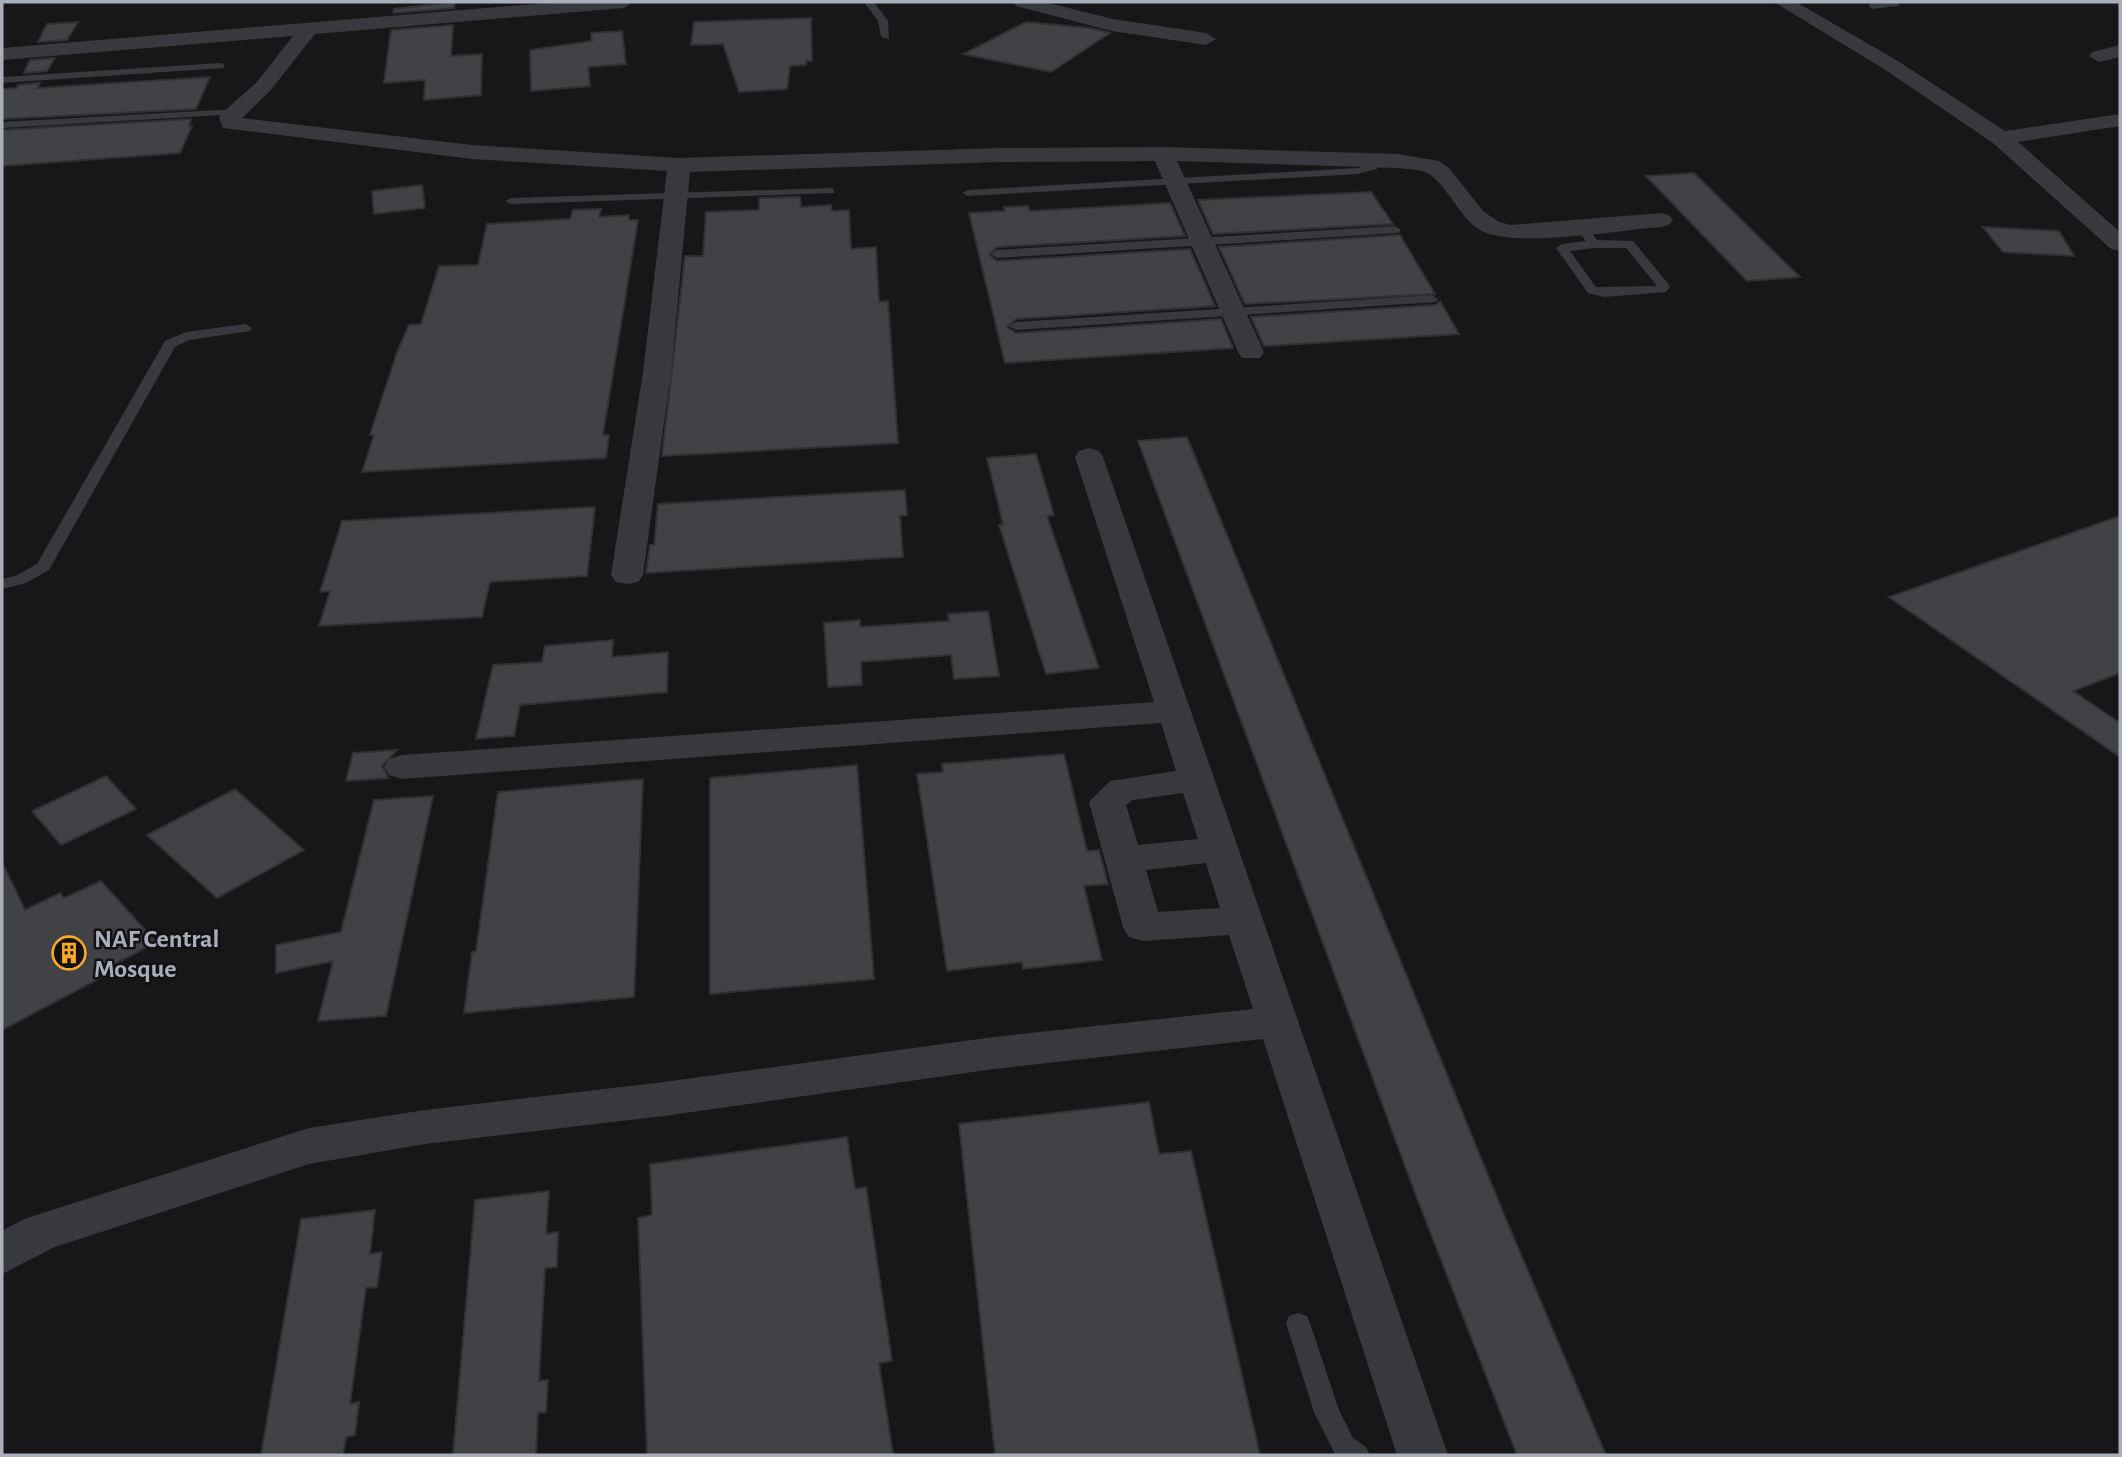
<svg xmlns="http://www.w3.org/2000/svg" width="2122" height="1457" font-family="'Alegreya Sans',sans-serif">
	<rect width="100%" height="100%" fill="#171719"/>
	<path fill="#414246" stroke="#313135" stroke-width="2" d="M455,2L454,8L393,13L394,9Z
		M811,18L812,61H806V65L790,66L787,89L739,92L723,44L691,45L694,22Z
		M78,22L67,40L38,42L47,24Z
		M1026,22L1089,28L1110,33L1051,72L963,54Z
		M453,25L451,56L482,54L481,95L424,100L425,80L384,83L391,30Z
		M622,31L626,64L588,67L590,86L531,91L530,50L592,41L591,33Z
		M55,58L47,71L24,73L30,60Z
		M210,77L196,109L2,119V89L17,88L18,85L40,83L37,88Z
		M191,119L189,126H192L180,153L2,166V130Z
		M1694,173L1768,246L1800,277L1747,281L1646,176Z
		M422,185L425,208L374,214L372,191Z
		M1371,192L1393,224L1213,234L1198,200Z
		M800,197L801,207L831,205L832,211L849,210L851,249L876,247L879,302L888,301L898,443L662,456L685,256H703L706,212L759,210V198Z
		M1170,203L1185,236L997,247L989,255L997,261L1190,249L1215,306L1016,319L1007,327L1016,333L1221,319L1233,348L1005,363L969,213L1005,211L1004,207L1028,206L1030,211Z
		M601,209L599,217L629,215V220H638L603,435H609L606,458L362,472L374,435H370L397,352L409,325L421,324L439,266L478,265L487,224L570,219L573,210Z
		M1983,227L2059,231L2074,256L2003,252Z
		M1400,235L1435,294L1245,304L1219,247Z
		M1440,301L1459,334L1264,346L1251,317L1436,305Z
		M1187,437L1505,1217L1606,1455H1517L1415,1193L1138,441Z
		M1036,454L1054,515L1047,516L1099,668L1046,674L999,525L1003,524L987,458Z
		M905,490L907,515L900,516L903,557L646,573L650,545H654L658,504Z
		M595,507L587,576L490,582L482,617L319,626L330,591L320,592L342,521Z
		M2120,516V673L2073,691L2120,723V757L1889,597Z
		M988,611L999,676L954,679L951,655L861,662L862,685L828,687L824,623L860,620V627L949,621L948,614Z
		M613,640L612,657L668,652L667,692L520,705L514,736L476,739L493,665L542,662L545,646Z
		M397,750L382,766L388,778L346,781L353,753Z
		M1064,754L1087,851L1099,850L1108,884L1084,886L1102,960L1023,969L1022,962L947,971L917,774L943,772L942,764Z
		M857,765L874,979L710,994V778Z
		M106,776L136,809L61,845L32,811Z
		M643,779L634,997L464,1013L472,952L476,951L498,792Z
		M235,789L304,850L217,898L147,835Z
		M433,796L386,1016L318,1021L333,961L276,973V945L341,932L374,800Z
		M2,862L25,910L60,893L64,898L101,881L156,942L117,963L119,968L2,1030Z
		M1149,1102L1159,1154L1191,1151L1260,1455H995L959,1124Z
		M847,1137L855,1189L866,1187L892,1361L879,1363L893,1455H647L638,1218L652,1215L650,1164Z
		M549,1191L546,1234L558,1232L557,1267L545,1268L539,1381L548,1380L546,1412L538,1413L536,1455H453L475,1200Z
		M375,1210L370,1254L382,1252L377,1287L366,1288L350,1404L359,1402L355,1435L346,1437L343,1455H261L301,1219Z"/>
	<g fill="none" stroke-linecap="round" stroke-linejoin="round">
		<path fill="#38393e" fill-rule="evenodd" d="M864,2H874L888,21L889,39L881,37L878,21Z
			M220,63L224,64V68L2,83V77Z
			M236,109L241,112L240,114L2,128V122Z
			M1379,157L1385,160L1377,169L1358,174L968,196L962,193L968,190L1358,168L1369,165Z
			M830,188L834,189V193L511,204L505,201L511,198Z
			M1576,224H1584L1597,240L1633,241L1670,286L1666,292L1604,297L1588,293L1556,248L1562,244L1586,241L1574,227ZM1594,248H1626L1657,286L1596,287L1570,251Z
			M1395,226L1401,230L1399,233L997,258L991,254L997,250Z
			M1432,295L1438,299L1436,302L1016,330L1009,326L1016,322Z
			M245,324L252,328L250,331L189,340L175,347L49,570L26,583L2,589V579L15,576L37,564L165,341L186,332Z
			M1298,1313L1307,1316L1310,1323L1339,1410L1353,1438L1366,1447L1370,1455L1335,1454L1314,1412L1286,1323L1289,1316Z"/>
		<path fill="#38393e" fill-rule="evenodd" d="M559,2H633L624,8L315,34L270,91L242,118L472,145L679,158L1000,148L1163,147L1398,154L1439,161L1450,169L1483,211L1499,222L1511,225L1661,213L1669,215L1673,220L1669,225L1661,227C1621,230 1510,249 1480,230C1458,217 1446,181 1425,172C1417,169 1406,169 1398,168L1177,161L1264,352L1260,358H1242L1238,352L1155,161L1000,162L690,172L671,372L643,575L638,582L627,584L616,582L611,575L643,372L667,171L472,159L223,128L219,118L222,113L256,83L293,36L2,60V48Z
			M1014,2H1044L1113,19L1206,33L1216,39L1206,45L1112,31L1016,6Z
			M1774,2H1796L1898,61L2005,131L2120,114V126L2018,142L2120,232V251L2111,249L1993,143L1884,69Z
			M1871,2H1900L1898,6L1871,9L1869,5Z
			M2120,45V57L2099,62L2089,56L2092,52Z
			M1089,448L1099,451L1103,457L1448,1455H1397L1263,1039L994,1069L664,1116L425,1144L309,1164L55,1247L2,1274V1231L24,1219L309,1128L425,1110L664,1082L994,1037L1253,1009L1229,935L1143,941L1129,937L1123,927L1089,802L1110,781L1176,771L1161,723L402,779L389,775L384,767L389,759L402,755L1154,702L1075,457L1079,451ZM1183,793L1198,839L1138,845L1126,805L1133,800ZM1206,863L1220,908L1158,912L1146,870Z"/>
	</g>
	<defs>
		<symbol id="building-ring" viewBox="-11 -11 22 22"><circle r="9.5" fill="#121214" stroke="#ffa829" stroke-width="1.5"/><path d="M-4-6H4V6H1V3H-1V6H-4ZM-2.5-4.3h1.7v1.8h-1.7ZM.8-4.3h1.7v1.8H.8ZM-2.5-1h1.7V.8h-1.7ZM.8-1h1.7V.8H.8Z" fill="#ffa829"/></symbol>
	</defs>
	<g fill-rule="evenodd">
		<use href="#building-ring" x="50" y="934" width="38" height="38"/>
	</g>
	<g text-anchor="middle" stroke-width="5" stroke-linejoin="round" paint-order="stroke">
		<g font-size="26" font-weight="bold" fill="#a8afba" stroke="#121214" text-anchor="start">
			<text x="94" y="947">NAF Central<tspan x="94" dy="30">Mosque</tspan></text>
		</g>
	</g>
	<rect width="2122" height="1457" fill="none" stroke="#a8afba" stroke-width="7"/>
</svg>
